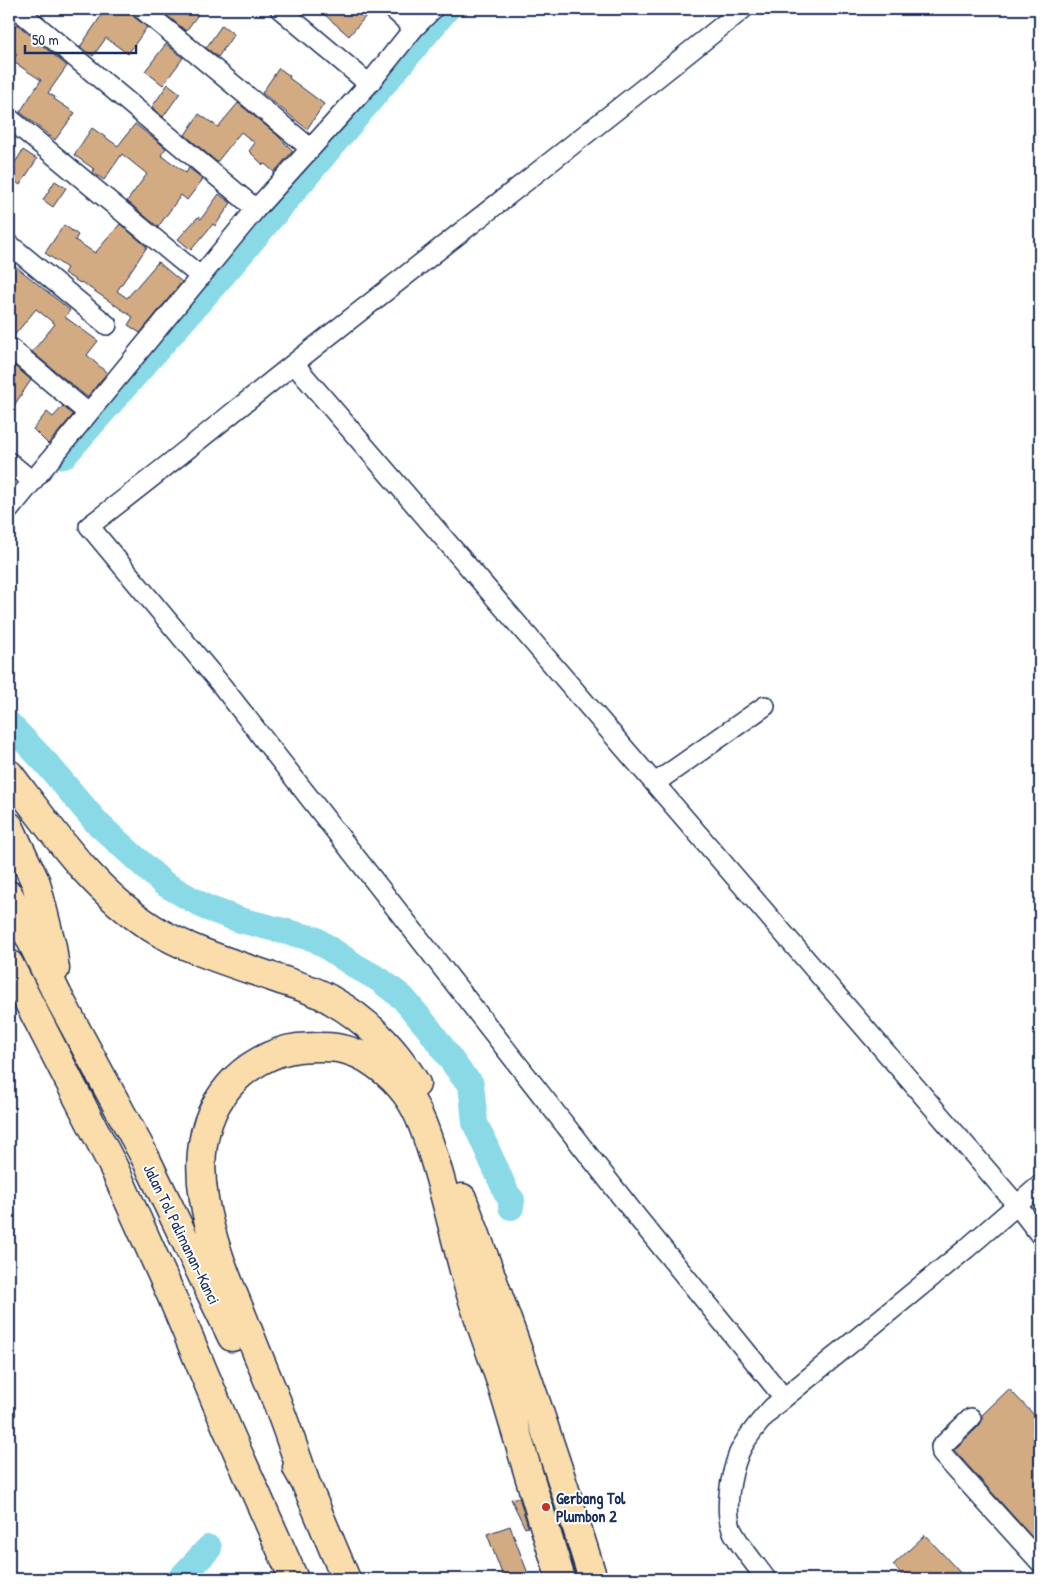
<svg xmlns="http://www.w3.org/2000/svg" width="1049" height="1588" font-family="'Patrick Hand',sans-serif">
	<rect width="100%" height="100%" fill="#fff"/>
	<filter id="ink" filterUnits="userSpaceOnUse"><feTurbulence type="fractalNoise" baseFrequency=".02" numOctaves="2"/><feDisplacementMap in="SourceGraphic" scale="10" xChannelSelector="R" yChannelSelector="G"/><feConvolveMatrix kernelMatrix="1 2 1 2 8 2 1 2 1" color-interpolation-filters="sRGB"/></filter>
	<g filter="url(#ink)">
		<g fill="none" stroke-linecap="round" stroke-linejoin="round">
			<path stroke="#8ad9e7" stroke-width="26" d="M64,456L229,268L447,9
				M9,724L47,764L97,823L163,883L207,908L240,920L315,939L357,967L380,980L403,998L429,1029L462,1075L471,1084L475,1123L507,1194L512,1200L511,1207
				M180,1579L209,1548"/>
		</g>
		<path fill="#d2ab83" stroke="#1b2f5e" d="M93,9H131L134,17L147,27L128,54L106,38L93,56L80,47L101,16Z
			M159,9H202L186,31Z
			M318,9H372L349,36Z
			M17,24L67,66L48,93L55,97L54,99L75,113L55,140L20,112L41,80L12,61L17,54L9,49V36Z
			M222,25L234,34L218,57L206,48Z
			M166,44L183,58L163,85L145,71Z
			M279,68L290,76L289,78L324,104L307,129L262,93Z
			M168,84L180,93L163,117L152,107Z
			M238,103L276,134L293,151L274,172L265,164L263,165L249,151L255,143L241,132L217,162L185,135L199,114L218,127Z
			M135,124L166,148L161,155L186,173L189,168L203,179L187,200L181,195L158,227L127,201L147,174L122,154L104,180L92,172L94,169L74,155L92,128L118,146Z
			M23,150L37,159L20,185L9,177V172Z
			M55,181L66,188L53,207L43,200Z
			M219,194L231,203L215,226L213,224L191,250L178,239L198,217L201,219Z
			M120,224L147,247L117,291L127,298L158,262L182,282L140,333L128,325L133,317L81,282L80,283L64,273L67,268L45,253L64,225L78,235L75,240L95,253Z
			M9,261L70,310L65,317L98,341L87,355L107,373L87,397L32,352L55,324L36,309L13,337L9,336Z
			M9,361L31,380L9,413Z
			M63,406L73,415L48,444L33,429L47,412L53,417Z
			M1009,1389L1040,1421V1546L954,1450L979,1426L982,1421V1415Z
			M519,1497L528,1527L525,1528L511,1499Z
			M510,1526L530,1579H504L487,1534Z
			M925,1535L966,1579H906L893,1565Z"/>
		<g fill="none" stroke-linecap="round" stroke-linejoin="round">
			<defs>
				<path id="minor" d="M17,9L256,209
					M142,9L310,148
					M280,9L369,84
					M393,9L414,28
					M743,9C608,118 471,224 335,331C253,395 173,463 89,526L222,686L637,1217L784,1398
					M9,118L201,277
					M9,244L107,325
					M9,347L88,413
					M294,364L1017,1205L1040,1235
					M9,462L32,481
					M9,510L256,209L369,84L414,28L433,9
					M655,783L765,706
					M971,1418L941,1447L942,1454L1040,1562
					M766,1579C757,1566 740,1546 733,1532C723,1511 731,1474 739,1453C746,1437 761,1420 773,1407L966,1249L1040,1185"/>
				<path id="highway" d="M9,774C51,829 92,890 152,928C189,951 238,965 278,979C296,985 315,990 331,1000C367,1020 395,1049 416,1084
					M9,826L36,883L52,947L55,969
					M9,895L58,996L145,1157L232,1337
					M9,964L114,1168L172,1297L227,1428L294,1579
					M462,1198C510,1324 554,1451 593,1579
					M297,1468L306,1484L346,1579
					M306,1484C295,1452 284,1419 271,1387C261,1363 251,1338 241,1313C213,1246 174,1150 229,1086C245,1067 272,1051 298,1048C311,1047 324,1046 337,1048C365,1052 391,1073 407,1095C420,1113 427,1136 434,1158C447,1200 456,1242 468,1285C478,1317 490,1350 501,1382C521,1448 540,1514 561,1579"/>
			</defs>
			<use href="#minor" stroke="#1b2f5e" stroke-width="22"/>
			<use href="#highway" stroke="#1b2f5e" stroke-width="31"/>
			<use href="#minor" stroke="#fff" stroke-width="19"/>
			<use href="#highway" stroke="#faddab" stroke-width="28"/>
		</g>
	</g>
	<circle fill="#c8321e" stroke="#fff" stroke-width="2" cx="546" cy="1507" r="5"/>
	<g text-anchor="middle" stroke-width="4" stroke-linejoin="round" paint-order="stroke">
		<g font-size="16" fill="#1b2f5e" stroke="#fff">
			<text transform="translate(182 1234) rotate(64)" y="6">Jalan Tol Palimanan–Kanci</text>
		</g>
		<g font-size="16" font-weight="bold" fill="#1b2f5e" stroke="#fff" text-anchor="start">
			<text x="556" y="1504">Gerbang Tol<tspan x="556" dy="18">Plumbon 2</tspan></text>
		</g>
	</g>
	<rect width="1049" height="1588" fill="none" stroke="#fff" stroke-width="30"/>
	<rect x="15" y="15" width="1019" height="1558" fill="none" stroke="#1b2f5e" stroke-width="2" filter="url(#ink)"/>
	<path d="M25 45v8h111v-8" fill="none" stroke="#1b2f5e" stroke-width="2.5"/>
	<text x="32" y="45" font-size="15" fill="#1b2f5e" stroke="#ffffff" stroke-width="4" paint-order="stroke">50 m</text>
</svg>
